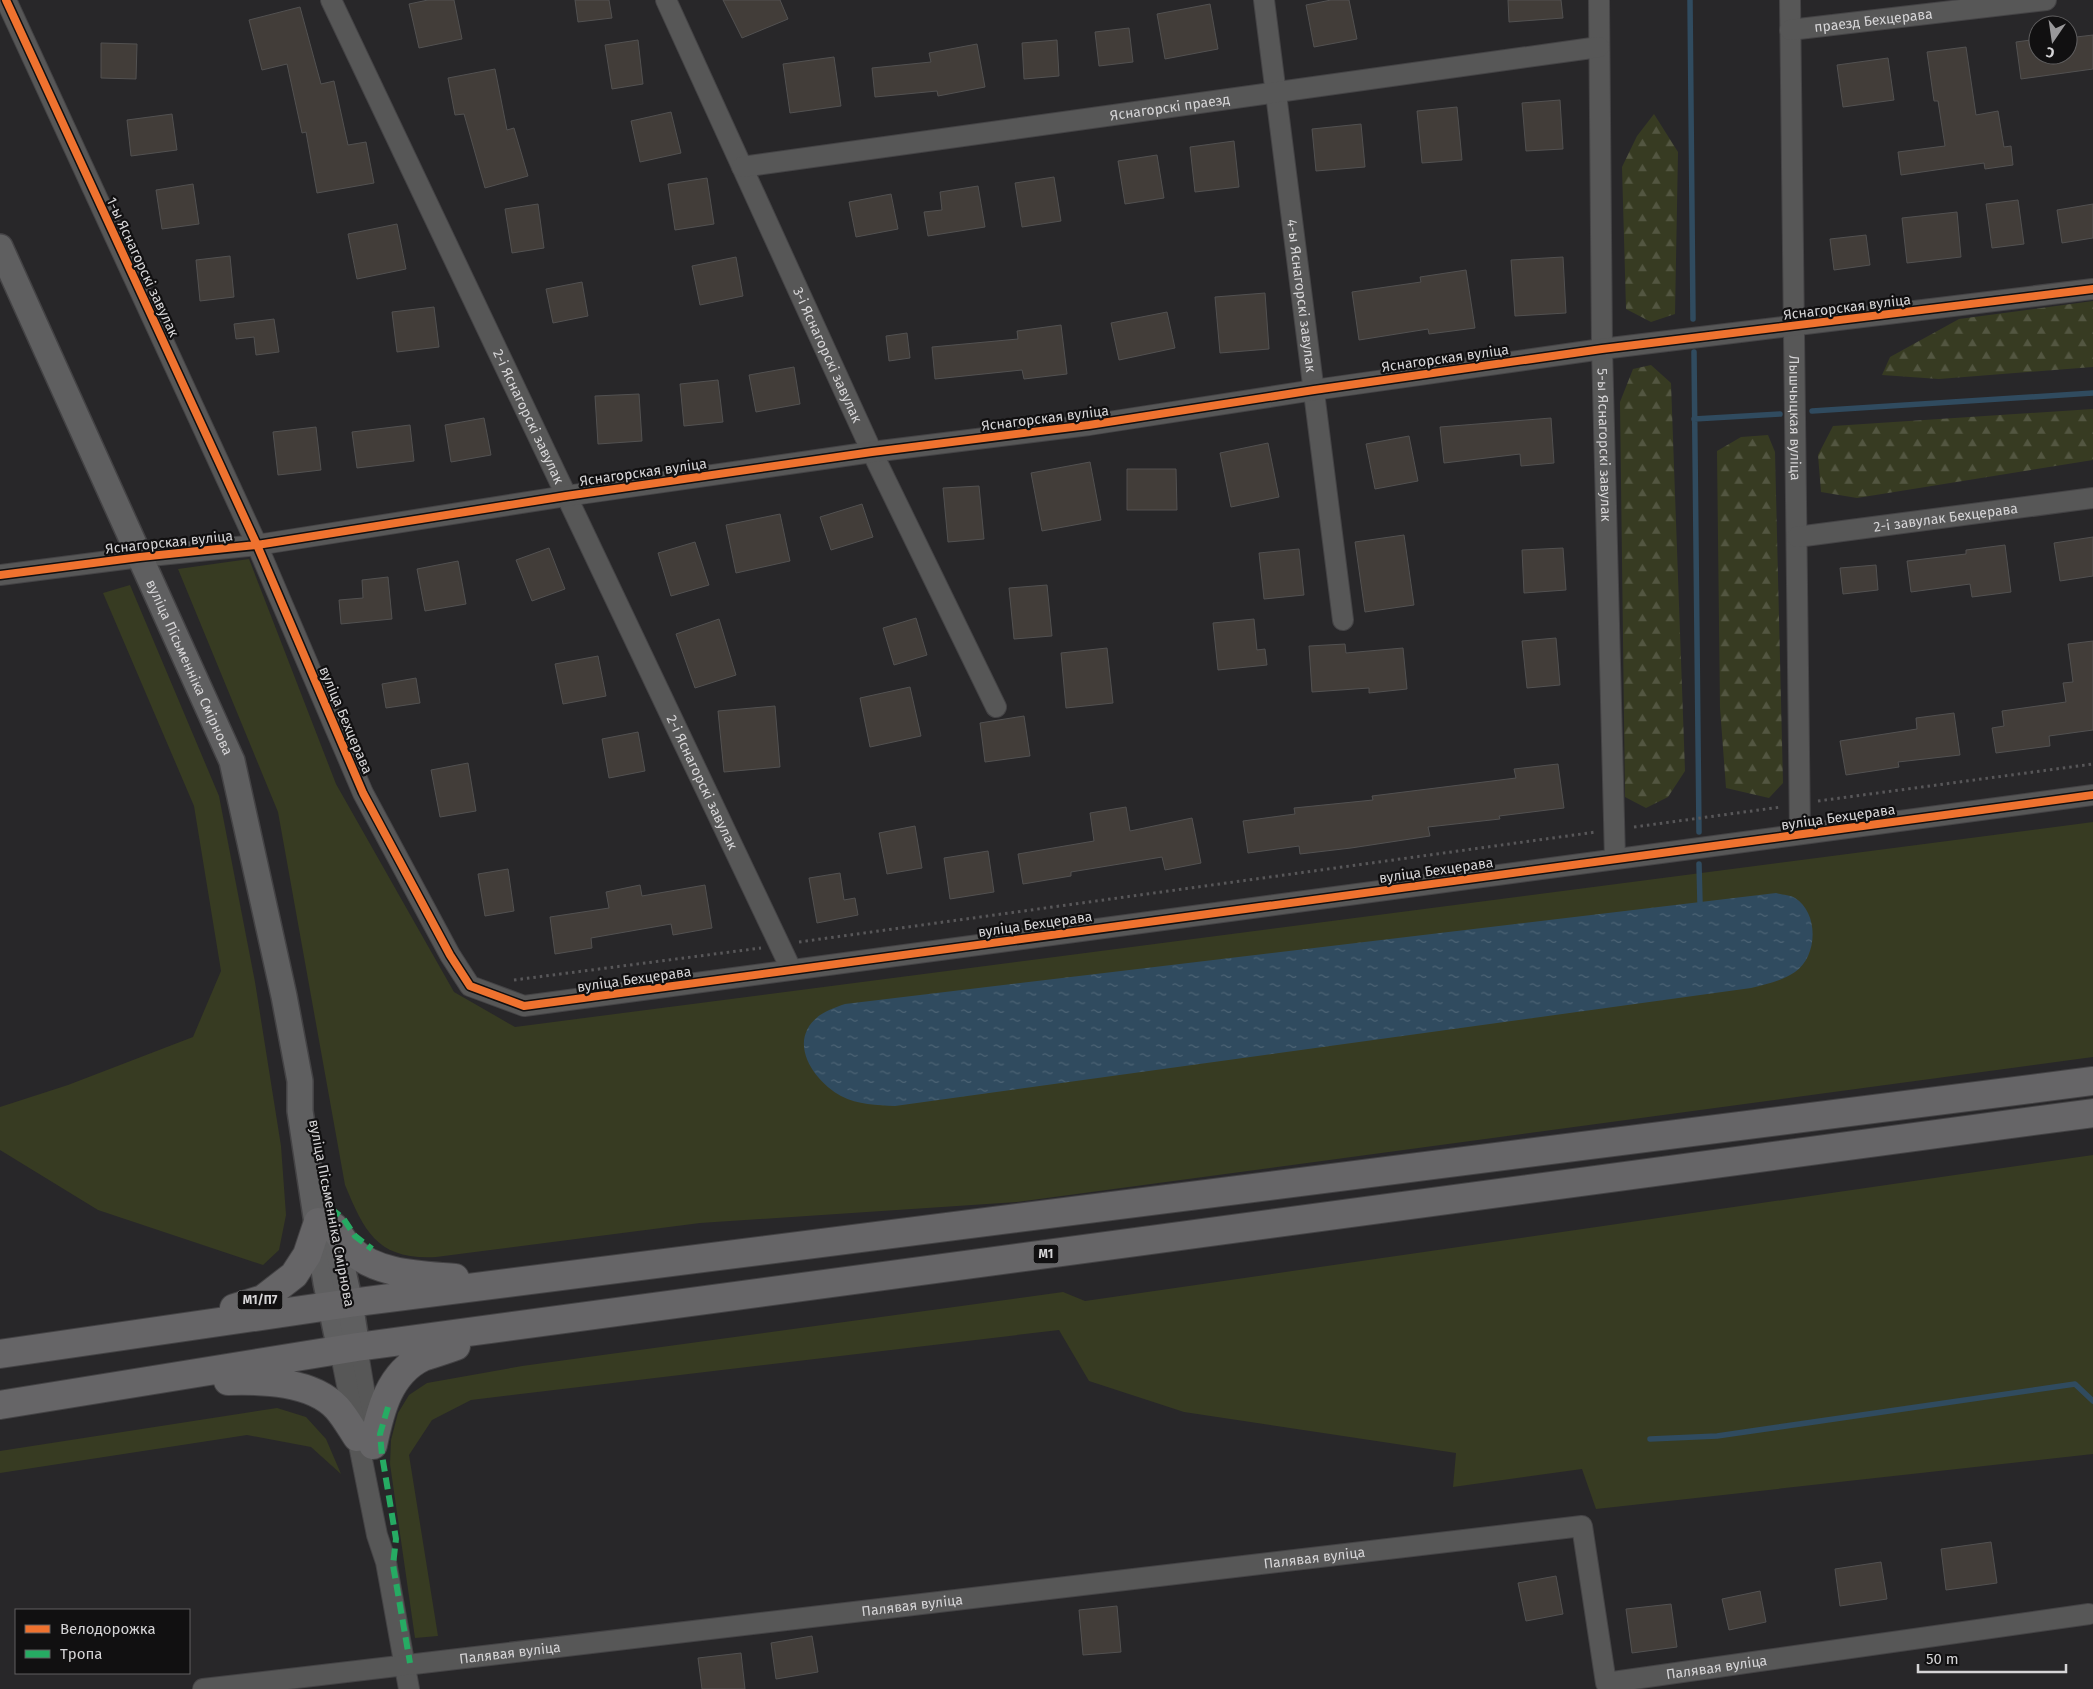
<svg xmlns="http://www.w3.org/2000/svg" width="2093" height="1689" font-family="'Fira Sans',sans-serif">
	<defs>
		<pattern id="forest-firs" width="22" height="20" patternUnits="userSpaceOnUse" patternTransform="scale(1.25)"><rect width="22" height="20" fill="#373b22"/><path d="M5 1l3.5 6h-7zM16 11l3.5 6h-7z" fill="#535641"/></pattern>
		<pattern id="water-ripples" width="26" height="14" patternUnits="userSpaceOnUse" patternTransform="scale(1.25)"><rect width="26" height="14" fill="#304b5f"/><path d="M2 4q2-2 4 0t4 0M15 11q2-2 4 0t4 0" fill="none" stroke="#4d6475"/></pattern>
	</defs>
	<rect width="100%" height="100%" fill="#282729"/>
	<path fill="#373b22" d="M249,559L336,784L454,992L515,1027L2093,822V1057L1017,1202L700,1223L436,1257C378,1260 365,1233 345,1185L278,812L178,569Z
		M130,585L219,796L255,982L281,1146L286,1215L279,1250L263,1265L98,1210L0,1150V1107L68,1085L193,1037L221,971L194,806L103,593Z
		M2093,1155V1454L1596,1509L1582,1469L1453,1487L1456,1453L1184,1412L1089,1381L1059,1330L471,1400L432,1420L409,1455L438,1636L415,1638L390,1464L391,1440L398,1413L409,1395L427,1383L522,1366L1063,1292L1085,1301Z
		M277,1408L306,1417L326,1439L341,1474L311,1447L247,1435L0,1473V1451Z"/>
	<path fill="url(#forest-firs)" d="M1654,114L1678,152L1675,314L1651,322L1626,309L1622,167L1637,136Z
		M2093,301V367L1939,379L1882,375L1890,357L1959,319Z
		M1651,365L1671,383L1685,771L1668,797L1646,808L1625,797L1620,402L1633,369Z
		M2093,409V460L1857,498L1821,492L1818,455L1833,426Z
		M1768,435L1775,452L1783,783L1769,798L1726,788L1720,708L1717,451L1741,437Z"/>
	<path fill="url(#water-ripples)" d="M1776,893C1782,895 1790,895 1795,898C1819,913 1818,956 1795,972C1782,981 1766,984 1751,988L895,1106C877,1105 858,1105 841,1096C820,1085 795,1055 807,1030C814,1015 830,1009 845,1004Z"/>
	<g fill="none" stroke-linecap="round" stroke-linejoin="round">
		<path stroke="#304b5f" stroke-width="5.5" d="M1690,0L1693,319
			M1694,352L1699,832
			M1812,411L2093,393
			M1694,419L1780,414
			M1699,864L1700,903
			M1650,1439L1717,1436L2075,1384L2093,1401"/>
	</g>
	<path fill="#423d39" stroke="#525151" d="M428,0H454L462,39L419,48L409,4Z
		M575,0H609L612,18L578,22Z
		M723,0H780L788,19L742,38Z
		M1331,0H1349L1357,39L1314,47L1306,5Z
		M1508,0H1561L1563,18L1509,22Z
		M1210,4L1218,49L1165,59L1157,14Z
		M300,7L321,84L334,81L348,145L366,142L374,183L317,193L306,132L302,133L287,64L262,70L249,20Z
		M1129,28L1133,62L1099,66L1095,32Z
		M2093,35V69L2021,79L2016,42L2038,39V55H2068V38Z
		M638,40L643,84L612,89L605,45Z
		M1057,40L1059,76L1024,79L1022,43Z
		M101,43L137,44L136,79L101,78Z
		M977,44L985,87L938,96L937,91L875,97L872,68L931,62L929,53Z
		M1966,47L1976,115L1998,111L2004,147L2011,146L2013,165L1985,169L1984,163L1901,175L1898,152L1945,146L1938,101H1934L1927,52Z
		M834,57L841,106L790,113L783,64Z
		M1888,58L1894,100L1843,107L1837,65Z
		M495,69L507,130L514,128L528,176L485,188L464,114L455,115L448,78Z
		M1560,100L1563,149L1526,151L1522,103Z
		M1457,107L1462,160L1422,163L1417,111Z
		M671,112L681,153L640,162L631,121Z
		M172,114L177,150L131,156L127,120Z
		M1361,124L1365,167L1316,171L1312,129Z
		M1234,141L1239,187L1195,192L1190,147Z
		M1157,155L1164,198L1125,204L1118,161Z
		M1054,177L1061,221L1022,227L1015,183Z
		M707,178L714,224L675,230L668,184Z
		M193,184L199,224L162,229L156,190Z
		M978,186L985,227L928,236L924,212L942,210L940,192Z
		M891,194L898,229L856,237L849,202Z
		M2018,200L2024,244L1992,248L1986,204Z
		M538,204L544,248L512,253L505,209Z
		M2093,204V238L2062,243L2057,210Z
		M1957,212L1961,257L1907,263L1902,218Z
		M397,224L406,269L357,279L348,234Z
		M1866,235L1870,265L1834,270L1830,239Z
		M230,256L234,297L200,301L196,260Z
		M736,257L743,296L700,305L692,266Z
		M1563,257L1566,313L1515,316L1511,260Z
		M1466,270L1475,328L1429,334L1428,329L1359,340L1352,292L1421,282L1420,277Z
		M582,282L588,316L553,323L546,289Z
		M1265,293L1269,349L1220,353L1215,297Z
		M434,307L439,347L397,352L392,312Z
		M1167,312L1175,348L1119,360L1111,323Z
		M274,319L279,352L256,355L254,337L236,339L234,324Z
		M1061,325L1067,374L1024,379L1022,370L935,379L932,347L1018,339L1017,331Z
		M907,333L910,358L889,361L886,336Z
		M794,367L800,404L756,412L749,375Z
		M718,380L723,422L684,426L680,384Z
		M639,394L642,441L598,444L595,396Z
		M484,418L491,455L451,462L445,425Z
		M1551,418L1554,463L1521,466L1520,454L1444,463L1440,427Z
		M410,425L414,461L357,468L352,432Z
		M316,427L321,470L278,475L273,432Z
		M1409,436L1418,481L1375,489L1366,444Z
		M1268,443L1279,497L1231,507L1220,453Z
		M1090,462L1101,520L1042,531L1031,473Z
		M1127,469H1176L1177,510H1127Z
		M979,486L984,539L948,542L943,488Z
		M862,504L873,537L831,550L820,517Z
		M780,514L790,561L736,573L726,525Z
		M1404,535L1414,605L1365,612L1355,542Z
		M2093,537V576L2060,581L2054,543Z
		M695,542L709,585L671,596L658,553Z
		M2005,545L2011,592L1972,597L1970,584L1911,592L1907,561L1966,554V550Z
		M549,548L565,589L532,601L516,560Z
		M1563,548L1566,590L1524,593L1522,550Z
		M1299,549L1304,595L1264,599L1259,553Z
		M458,561L466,604L425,611L417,569Z
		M1876,565L1878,590L1843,594L1840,568Z
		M388,577L392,619L341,624L339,600L363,598L362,580Z
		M1047,585L1052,636L1014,639L1009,588Z
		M916,618L927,655L894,665L883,628Z
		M719,619L736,675L695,688L676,634Z
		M1254,619L1257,650L1265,649L1267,665L1218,670L1213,623Z
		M1556,638L1560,685L1527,688L1522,641Z
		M2093,641V730L2049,736L2050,746L1996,753L1992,728L2004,726L2002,711L2066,702L2063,683L2073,682L2068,644Z
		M1345,644L1346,653L1403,648L1407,689L1369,693V688L1312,692L1309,646Z
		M1107,648L1113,703L1066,708L1061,653Z
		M598,656L606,696L563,704L555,664Z
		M416,678L420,703L386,708L382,684Z
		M910,687L921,736L870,747L860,698Z
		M775,706L780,767L724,772L718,711Z
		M1954,713L1960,755L1898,762L1899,767L1846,775L1840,741L1917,729L1916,718Z
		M1024,716L1030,756L985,762L980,723Z
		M638,732L645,771L609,778L602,739Z
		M468,763L476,811L440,817L431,770Z
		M1558,764L1564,808L1499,816L1500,819L1428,827L1430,836L1351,848L1300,854L1299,846L1248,853L1243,821L1295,814L1294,808L1373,800L1372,796L1516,778L1514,769Z
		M1126,807L1130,831L1192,818L1201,863L1165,870L1162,857L1071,872V876L1023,884L1018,854L1094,841L1090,813Z
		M915,826L922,868L887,874L879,833Z
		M988,851L994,892L950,899L944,858Z
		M508,869L514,911L485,916L478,874Z
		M840,873L844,900L855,898L858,915L817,923L809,878Z
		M640,885L642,896L705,885L712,928L673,935L671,924L591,938L592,948L555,954L550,917L609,908L606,892Z
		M1991,1542L1997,1583L1946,1590L1941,1549Z
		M1881,1562L1887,1599L1840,1606L1835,1569Z
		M1556,1576L1563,1614L1526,1621L1518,1583Z
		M1760,1591L1766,1622L1729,1630L1722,1599Z
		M1671,1604L1677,1647L1632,1653L1626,1609Z
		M1117,1606L1121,1652L1083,1655L1079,1610Z
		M812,1636L818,1672L776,1679L771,1643Z
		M741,1653L745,1689H702L698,1658Z"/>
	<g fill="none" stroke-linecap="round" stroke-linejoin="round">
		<defs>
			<g id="minor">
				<path d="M6,0L257,545L363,793L450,955L470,986L524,1006L2093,795"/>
				<path id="s1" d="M331,0L791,969"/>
				<path id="s2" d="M666,0L872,452L996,707"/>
				<path id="s3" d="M1264,0L1343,620"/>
				<path id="s4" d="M1599,0L1602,349L1615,859"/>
				<path id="s5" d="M1790,0L1800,834"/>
				<path id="s6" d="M1790,30L2046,0"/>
				<path id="s7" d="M742,167L1599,47"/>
				<path id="s8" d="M1797,537L2093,498"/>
				<path d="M0,575L140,557L257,545L566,496L872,452L1089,425L1314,390L1602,349L2093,289"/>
				<path d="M357,1347L372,1437"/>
				<path d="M340,1350L377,1535L386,1562L409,1689"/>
				<path id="s9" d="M203,1689L1582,1526L1606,1683L2089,1614"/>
			</g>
			<g id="major">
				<path id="s10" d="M0,247L232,761L284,996L300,1081V1111L326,1283L340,1350"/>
				<path d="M333,1225L350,1303L357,1347"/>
			</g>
			<path id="highway" d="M334,1227C339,1234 344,1243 350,1249C376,1275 422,1275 455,1278
				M234,1308L263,1299L294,1275L307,1255L318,1222
				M0,1354L350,1303L2093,1081
				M228,1381C262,1380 312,1381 337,1408C345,1417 351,1428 357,1437
				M0,1405L357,1347L2093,1113
				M373,1445C380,1411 389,1373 423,1357C434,1353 446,1350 456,1346"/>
		</defs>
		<use href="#minor" stroke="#444345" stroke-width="22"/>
		<use href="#major" stroke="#444345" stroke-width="28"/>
		<use href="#highway" stroke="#444345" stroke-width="30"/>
		<path stroke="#585759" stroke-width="3" stroke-dasharray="2.5 4" stroke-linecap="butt" d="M1818,801L2093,764
			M1634,827L1781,807
			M799,942L1596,832
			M514,980L761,948"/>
		<use href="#minor" stroke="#575757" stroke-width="20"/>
		<use href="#major" stroke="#5f5f60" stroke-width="25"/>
		<use href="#highway" stroke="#666567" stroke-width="28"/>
		<path stroke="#26ab63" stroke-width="6" stroke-dasharray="12 6" stroke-linecap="butt" d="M330,1208L343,1218L355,1236L372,1249
			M388,1407L380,1434L382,1455L396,1539L393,1565L410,1663"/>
		<defs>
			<path id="cycleway" d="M6,0L257,545L363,793L450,955L470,986L524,1006L2093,795
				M0,575L140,557L257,545L566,496L872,452L1089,425L1314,390L1602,349L2093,289"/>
		</defs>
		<use href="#cycleway" stroke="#111011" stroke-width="11"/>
		<use href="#cycleway" stroke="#ef722f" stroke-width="8"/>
	</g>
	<g text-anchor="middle" stroke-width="4.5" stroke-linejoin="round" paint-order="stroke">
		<g fill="#111011" stroke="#9b9a9c" stroke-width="1">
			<rect x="1033.5" y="1244.5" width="25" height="19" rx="4"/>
			<rect x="237.5" y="1290.5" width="45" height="19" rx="4"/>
		</g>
		<g font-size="12" font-weight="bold" fill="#d6d5d7">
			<text x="1046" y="1258">М1</text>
			<text x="260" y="1304">М1/П7</text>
		</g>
		<g font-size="14" fill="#d6d5d7" stroke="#111011">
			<text dy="5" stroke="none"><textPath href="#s6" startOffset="84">праезд Бехцерава</textPath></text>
			<text dy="5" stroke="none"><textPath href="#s7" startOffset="432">Яснагорскі праезд</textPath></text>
			<text transform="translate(143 267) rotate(65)" y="5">1-ы Яснагорскі завулак</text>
			<text dy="5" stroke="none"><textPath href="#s3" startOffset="298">4-ы Яснагорскі завулак</textPath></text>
			<text transform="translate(1847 307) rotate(-7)" y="5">Яснагорская вуліца</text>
			<text dy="5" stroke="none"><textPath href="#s2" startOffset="390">3-і Яснагорскі завулак</textPath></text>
			<text transform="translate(1445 358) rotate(-8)" y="5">Яснагорская вуліца</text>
			<text dy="5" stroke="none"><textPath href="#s1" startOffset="461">2-і Яснагорскі завулак</textPath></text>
			<text dy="5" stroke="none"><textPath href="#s5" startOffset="418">Лышчыцкая вуліца</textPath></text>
			<text transform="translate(1045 418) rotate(-7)" y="5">Яснагорская вуліца</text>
			<text dy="5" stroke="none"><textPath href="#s4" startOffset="445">5-ы Яснагорскі завулак</textPath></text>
			<text transform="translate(643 472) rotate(-8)" y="5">Яснагорская вуліца</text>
			<text dy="5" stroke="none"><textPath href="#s8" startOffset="150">2-і завулак Бехцерава</textPath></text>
			<text transform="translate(169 542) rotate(-6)" y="5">Яснагорская вуліца</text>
			<text dy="5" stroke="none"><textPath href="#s10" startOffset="461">вуліца Пісьменніка Смірнова</textPath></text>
			<text transform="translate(346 720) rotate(67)" y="5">вуліца Бехцерава</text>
			<text dy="5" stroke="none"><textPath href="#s1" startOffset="866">2-і Яснагорскі завулак</textPath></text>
			<text transform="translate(1838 817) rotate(-8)" y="5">вуліца Бехцерава</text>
			<text transform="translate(1436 870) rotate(-8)" y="5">вуліца Бехцерава</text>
			<text transform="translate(1035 924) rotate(-8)" y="5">вуліца Бехцерава</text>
			<text transform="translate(634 979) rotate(-8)" y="5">вуліца Бехцерава</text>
			<text transform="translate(332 1213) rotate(79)" y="5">вуліца Пісьменніка Смірнова</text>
			<text dy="5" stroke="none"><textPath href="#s9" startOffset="1119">Палявая вуліца</textPath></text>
			<text dy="5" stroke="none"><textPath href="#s9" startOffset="714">Палявая вуліца</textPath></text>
			<text dy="5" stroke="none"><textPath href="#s9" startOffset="309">Палявая вуліца</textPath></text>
			<text dy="5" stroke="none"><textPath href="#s9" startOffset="1659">Палявая вуліца</textPath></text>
		</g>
	</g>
	<rect x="15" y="1609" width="175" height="65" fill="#111011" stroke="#605f60"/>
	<rect x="25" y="1625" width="25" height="8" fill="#ef722f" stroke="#605f60"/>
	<text x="60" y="1634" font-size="15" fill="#d6d5d7">Велодорожка</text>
	<rect x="25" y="1650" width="25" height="8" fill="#26ab63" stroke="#605f60"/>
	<text x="60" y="1659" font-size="15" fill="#d6d5d7">Тропа</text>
	<g transform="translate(2053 40) rotate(193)"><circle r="24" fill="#111011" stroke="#605f60"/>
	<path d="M0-4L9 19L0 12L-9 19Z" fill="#99989a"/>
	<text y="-8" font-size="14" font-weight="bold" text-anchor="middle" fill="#d6d5d7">С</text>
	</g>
	<path d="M1918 1664v8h148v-8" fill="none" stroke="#d6d5d7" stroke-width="2.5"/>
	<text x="1926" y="1664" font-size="15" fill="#d6d5d7" stroke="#111011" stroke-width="4" paint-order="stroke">50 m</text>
</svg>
